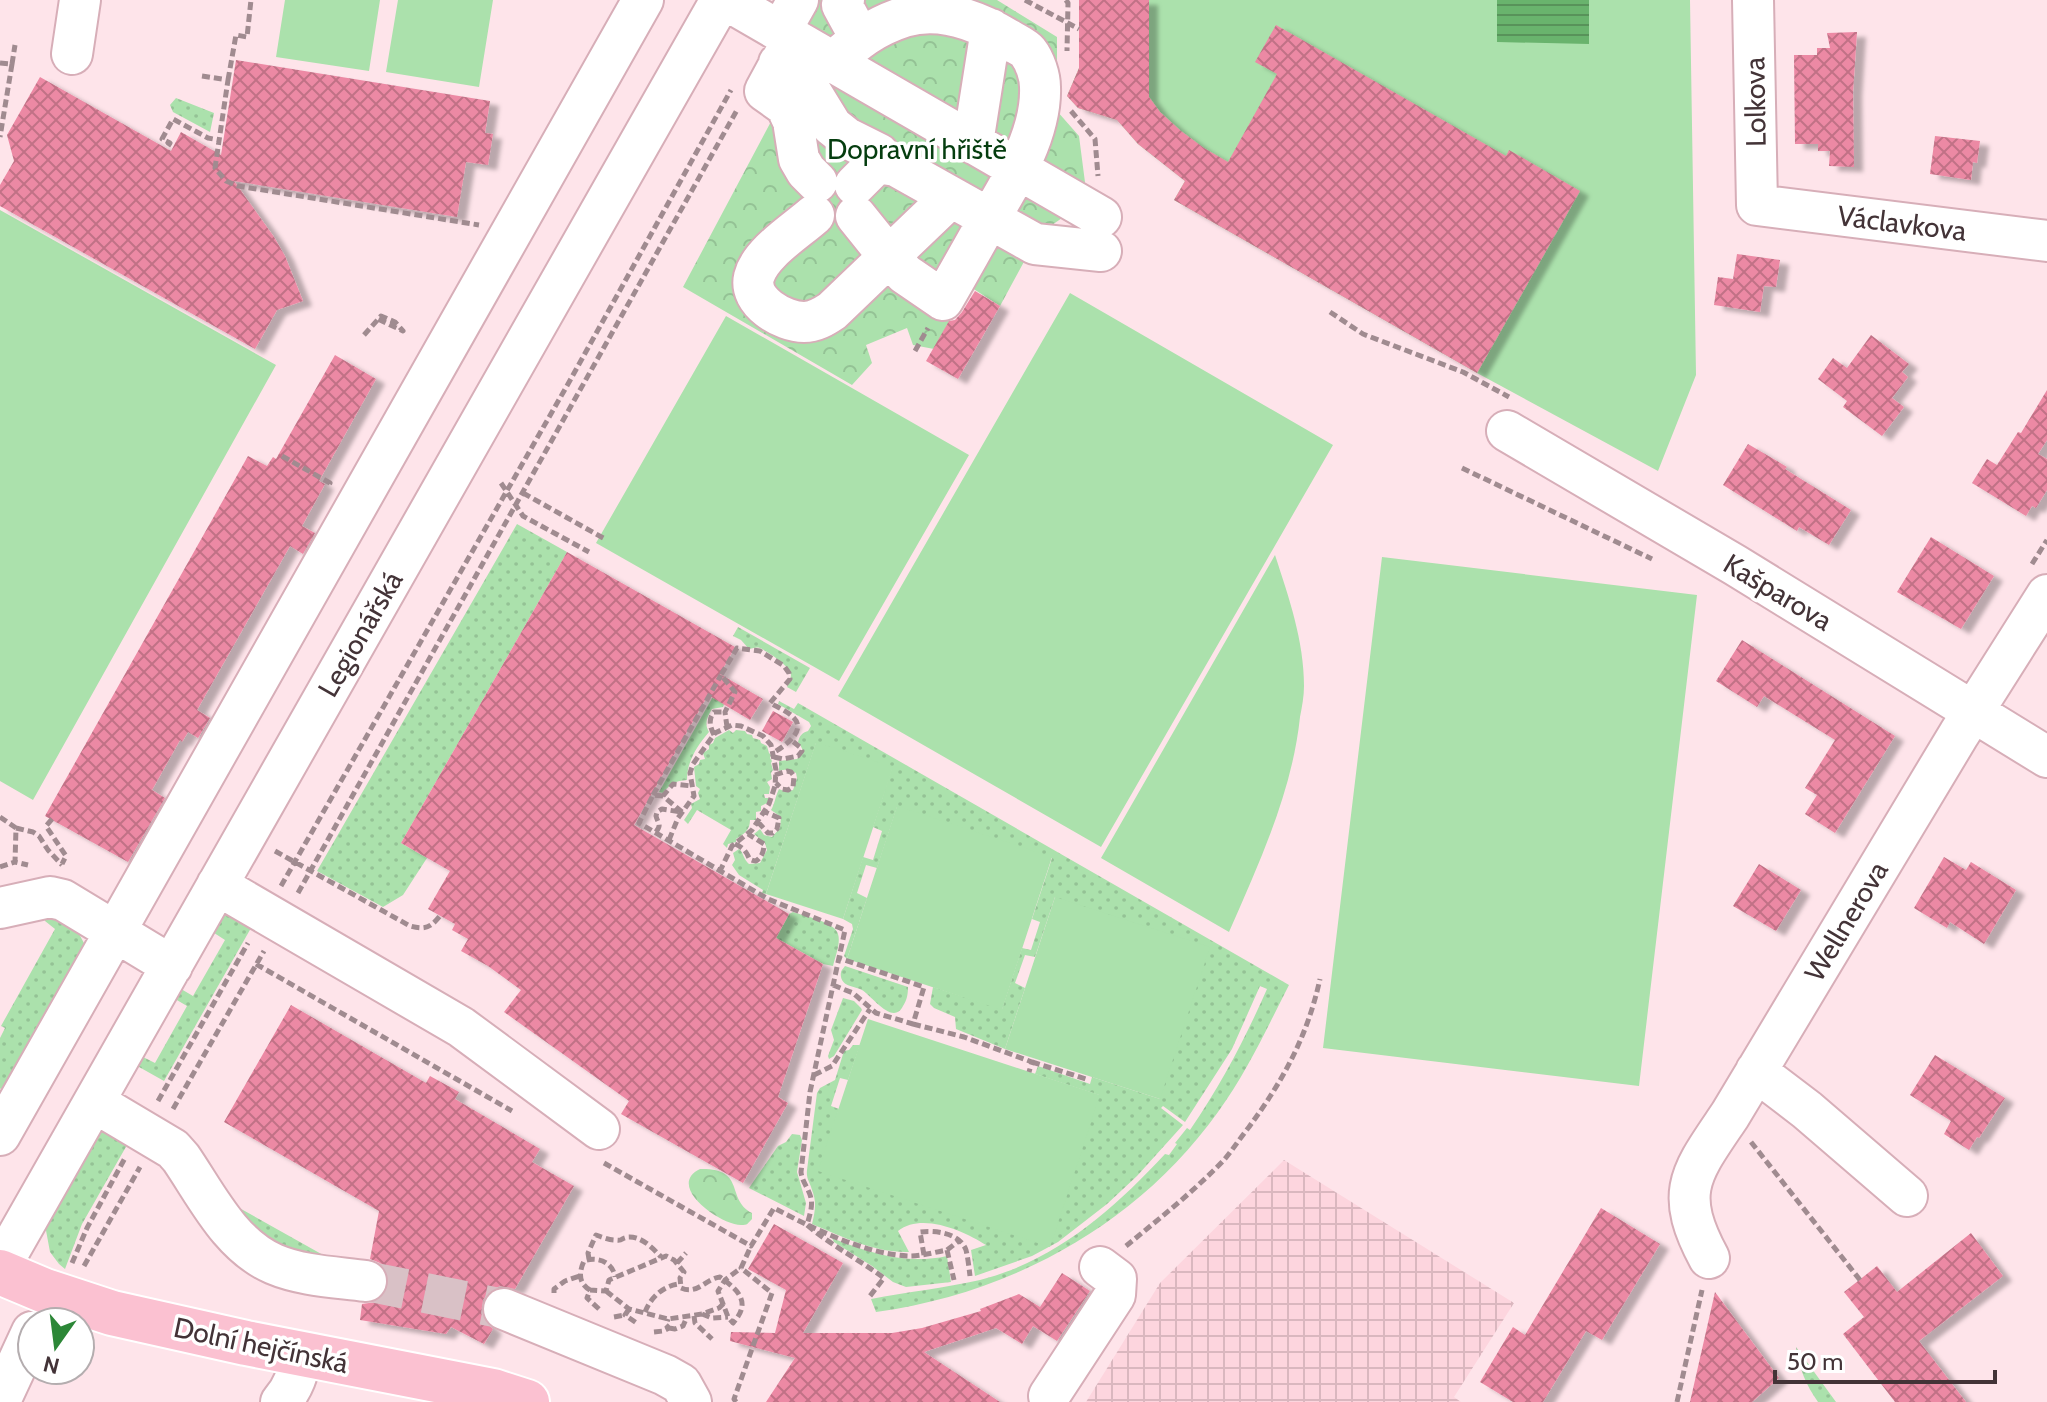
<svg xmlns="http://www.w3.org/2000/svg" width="2047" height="1402" font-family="Cabin,sans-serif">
	<defs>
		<pattern id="industrial-grid" width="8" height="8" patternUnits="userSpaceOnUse" patternTransform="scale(2)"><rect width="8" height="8" fill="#fdd5de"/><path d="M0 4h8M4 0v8" fill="none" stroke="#dab7bf"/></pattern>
		<pattern id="grass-dots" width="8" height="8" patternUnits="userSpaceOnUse" patternTransform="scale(2)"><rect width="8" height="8" fill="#abe1ac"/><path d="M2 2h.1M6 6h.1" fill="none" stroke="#94c295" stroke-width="1.8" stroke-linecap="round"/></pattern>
		<pattern id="park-crowns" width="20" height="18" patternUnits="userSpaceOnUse" patternTransform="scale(2)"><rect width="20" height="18" fill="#abe1ac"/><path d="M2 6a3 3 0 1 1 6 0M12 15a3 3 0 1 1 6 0" fill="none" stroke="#94c295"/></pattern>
		<pattern id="water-rules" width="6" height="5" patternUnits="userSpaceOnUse" patternTransform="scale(2)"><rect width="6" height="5" fill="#69b36d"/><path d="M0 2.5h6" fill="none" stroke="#58925a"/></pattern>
		<pattern id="building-cross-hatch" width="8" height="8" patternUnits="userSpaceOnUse" patternTransform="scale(2)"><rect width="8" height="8" fill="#ec89a4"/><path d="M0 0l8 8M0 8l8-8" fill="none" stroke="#c17186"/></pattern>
		<filter id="shadow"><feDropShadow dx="9" dy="5" stdDeviation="2" flood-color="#0004"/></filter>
	</defs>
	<rect width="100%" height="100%" fill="#fee4ea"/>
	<path fill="url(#industrial-grid)" d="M1284,1160L1514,1303L1454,1397L1461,1402H1086L1160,1283Z"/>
	<path fill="url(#grass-dots)" d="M176,98L214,113L210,132L173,112L170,105Z
		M517,524L567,552L401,843L427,858L403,895L383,907L317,871Z
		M738,627L810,668L796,692L787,687C789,683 791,678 791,675C790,666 769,653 762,649C757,646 755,648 749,649L741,640L733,636Z
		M723,679L728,693L723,707L712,709C707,717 704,724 709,732C697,746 687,761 687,780C675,781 671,783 663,793L659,792Z
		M779,701L794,709L798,703L1289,985C1267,1028 1247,1072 1218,1112C1137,1225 1012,1293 876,1312L871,1299C906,1292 945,1288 980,1280C1055,1261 1113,1210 1165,1154L1169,1155L1177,1144L1175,1143L1187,1128L1190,1130C1222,1083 1244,1041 1267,989L1260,986L1232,1049L1185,1122L1163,1106L1161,1108L1183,1125L1137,1176L1107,1204L1058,1242L1032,1256L975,1276L971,1250L986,1245C964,1231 922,1212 898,1231L909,1252C875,1253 843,1237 812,1224C815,1212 817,1202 812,1190C810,1182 806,1179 807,1170L817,1093L820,1088L835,1080L844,1051L849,1050L853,1045H860L848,1080L840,1078L831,1106L839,1109L819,1171L1099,1095L1035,1074L1038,1066L1090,1084L1092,1077L1160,1099L1055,897L1035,957L1025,955L1015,983L1025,988L1005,1049L956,1029L955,1017L934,1008L930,1004L933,987L1002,1009L1022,948L1031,950L1040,922L1032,919L1052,858L897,807L877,868L866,865L857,893L867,898L847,959L844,956L853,929L852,924L843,919L863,857L873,860L882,831L873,827L892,768L816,743L766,894L762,893L763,890L739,875L732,865L735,860L733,853L739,849C744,853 743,859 749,864L760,863L767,850L765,843L754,834L760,829L764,835L772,837L780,828L781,817L771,810C775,803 775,797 779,789L786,792L793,790L797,778L796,773C790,769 786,769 779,771V761L797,759C804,752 804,750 798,742C800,735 802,733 808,731L811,726L809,722L778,704Z
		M729,730L733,733L736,730L745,731L747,734L752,735L753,738L760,740L761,743L767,746L769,753L771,755L770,758L772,761L771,763L773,770L771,773L772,779L767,782L770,787L769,794H764L765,798H769L767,803L761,806V811L756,812V820H750C750,830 744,834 736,839V842L728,844L727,848L723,844L731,830L697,810L688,824L684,820L692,808L691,804L700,799L698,793L700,789L696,786L694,767L699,764L700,760L705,759L703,753L709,749V745L713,743L715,738Z
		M793,912C804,916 835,922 838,934C841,943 835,957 833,966L823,964L776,938L789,914Z
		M227,913L255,921L164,1081L132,1063L137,1054L155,1063L187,1006L170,996L176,986L193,996L225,940L208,929L220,916Z
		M48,914L78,932L85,945L14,1080L0,1089V1038L5,1028L1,1026L55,929L45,921L44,918Z
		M845,966L908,987C908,994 907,1000 903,1006C893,1026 873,997 862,990C855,986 843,987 841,977C840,971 842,970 845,966Z
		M843,998L854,1001L861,1008L862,1010L834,1056L829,1059L828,1056L834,1040L831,1030Z
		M106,1129L131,1138L82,1224L65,1269L59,1264L50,1252L45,1225L100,1131Z
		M792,1134L800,1135L802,1140L797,1172L806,1203L804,1216L749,1188L778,1146L786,1142Z
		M234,1205L332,1260L263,1242Z
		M832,1238C869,1253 907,1265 947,1256L951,1282L906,1287L893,1282L872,1266L834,1242Z
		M1796,1347L1836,1402H1818C1806,1385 1799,1368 1796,1347Z"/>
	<path fill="url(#park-crowns)" d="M806,0H997L1057,37V111L1079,136L1086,190L1075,209L1039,234L1000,306L969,286L934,349L913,345L907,328L866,345L872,363L852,385L683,287L775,114Z
		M700,1169C747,1168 725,1199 752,1213V1219C747,1224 748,1225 741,1225C721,1225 665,1186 700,1169Z"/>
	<path fill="#abe1ac" d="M285,0H380L369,71L276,57Z
		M398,0H493L479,87L386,72Z
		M1079,0H1690L1696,375L1658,471L1477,373L1174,200L1185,181L1138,144L1117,120L1078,108L1067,96L1079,68Z
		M0,210L276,365L33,800L0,781Z
		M1070,293L1333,445L1101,847L838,696Z
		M726,316L969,455L839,681L596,543Z
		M1275,555C1289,598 1304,641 1304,686C1304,696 1302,707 1300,717C1292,793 1259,863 1229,932L1101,858Z
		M1382,557L1697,595L1639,1086L1323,1048Z
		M816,742L893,767L843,919L766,894Z
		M897,806L1052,857L1002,1010L847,959Z
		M1055,897L1210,947L1160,1099L1005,1049Z
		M868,1019L1100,1095L1050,1247L818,1171Z"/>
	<path fill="url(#water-rules)" d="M1497,0H1589V44L1497,42Z"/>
	<path fill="url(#building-cross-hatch)" filter="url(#shadow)" d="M1079,0H1149V97L1160,112L1181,131L1204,148L1228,162L1277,74L1255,62L1276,25L1506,156L1509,150L1580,191L1477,373L1174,200L1185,181L1138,144L1117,120L1078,108L1067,96L1079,68Z
		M1857,32L1853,92L1854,167L1829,166L1830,151H1818V144H1795L1794,55H1817V48H1830L1827,33Z
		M236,60L490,101L485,133L493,134L488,165L466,162L457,217L234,181L274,237L285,256L303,301L277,310L255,349L0,206V185L14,161L7,135L40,77L171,151L181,132L221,155Z
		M1935,136L1980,141L1977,163L1973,162L1971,180L1930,174Z
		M1737,254L1780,260L1776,287L1764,286L1760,312L1714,305L1718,277L1733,279Z
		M975,291L1000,306L958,379L926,361L949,321L955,320L962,312Z
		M1871,335L1909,364L1902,372L1908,377L1892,398L1904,407L1882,436L1843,407L1847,401L1818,379L1833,358L1847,368Z
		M335,355L376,379L319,481L325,484L302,526L315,533L303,554L290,546L197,710L210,718L198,738L188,732L182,742L180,740L152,790L165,798L128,862L45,816L248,456L267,466L273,457L276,459Z
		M2047,390V440L2038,454L2047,459V490L2036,508L2032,506L2026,516L1972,483L1987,459L1997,465L2018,432L2021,433Z
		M1748,444L1787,467L1785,469L1851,510L1829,545L1799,527L1797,531L1723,485Z
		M1931,537L1994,576L1961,629L1897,592Z
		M567,552L735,647L720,674L763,699L750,720L708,695L634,825L789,914L776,938L823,964L778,1097L788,1103L743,1183L621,1114L629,1101L504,1012L521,990L488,966L461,951L468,939L452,930L455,924L428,909L450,871L401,843Z
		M1742,640L1895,736L1835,833L1805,814L1817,795L1805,788L1835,740L1764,696L1757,707L1716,681Z
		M773,711L793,722L782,742L762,731Z
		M1944,857L1966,870L1971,862L2016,890L1984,944L1950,922L1947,928L1914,908Z
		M1759,864L1801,890L1776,931L1733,906Z
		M291,1005L426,1083L430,1076L459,1092L455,1099L540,1149L532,1162L574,1186L515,1289L500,1286L489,1291L483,1300L481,1313L485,1322L493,1329L484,1344L451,1327L446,1334L360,1320L362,1304L376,1302L385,1294L389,1285L387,1271L380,1263L370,1259L379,1211L224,1122Z
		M1935,1055L2005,1098L1979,1138L1977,1137L1969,1150L1944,1134L1951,1121L1910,1095Z
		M1601,1208L1660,1244L1602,1340L1586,1331L1543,1402H1513L1480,1382L1513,1327L1525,1335Z
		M774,1224L843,1263L803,1333H892L922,1328L981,1311L980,1309L1019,1294L1040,1307L1062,1273L1090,1291L1057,1341L1033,1326L1022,1344L996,1328L924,1352L1000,1402H766L795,1358L730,1341L731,1332L775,1333L786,1290L748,1269Z
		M1971,1233L2003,1276L1919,1341L1966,1402H1895L1843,1334L1864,1317L1844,1292L1877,1266L1897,1292Z
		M1715,1292L1779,1378L1752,1402H1690Z"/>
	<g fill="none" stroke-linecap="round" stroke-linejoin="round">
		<path stroke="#d9c1c6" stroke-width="40" stroke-dasharray="40 20" stroke-linecap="butt" d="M366,1281L504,1309"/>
		<defs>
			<path id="minor" d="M726,0L1101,217
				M844,0L842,5L860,38
				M1753,0L1757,205L2047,241
				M780,32L798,0
				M793,39L765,91L786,106L793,121L799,159L806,171L817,182
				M72,54L80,0
				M833,62C856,41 873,27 904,17C940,6 978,21 1008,39C1014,43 1024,47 1028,52C1035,61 1040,76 1040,87C1042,135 1009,186 985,226C971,251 957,276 943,300L905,274L889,257L856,216
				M779,63L805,82L832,126L847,138L879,154
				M973,143L991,29
				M855,185L877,163L896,166L1035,244L1101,251
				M814,215C796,231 760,253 754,277C748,302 783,322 804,322C815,322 823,317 832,311L950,198
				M1507,431L1735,565L2047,757
				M217,885L461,1027L599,1129
				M0,908L50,897L63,900L172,966
				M1756,1071L1807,1110L1907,1196
				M94,1102L173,1149L181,1158C207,1196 230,1245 274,1264C302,1276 336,1277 366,1281
				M0,1135L643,0
				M1709,1258C1673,1191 1691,1173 1730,1115L1959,734L2047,595
				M0,1267L721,0
				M504,1309L665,1375L681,1384L691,1402
				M1049,1396L1115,1295L1116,1279L1100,1267
				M0,1401L32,1332
				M281,1402C294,1387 298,1373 302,1354"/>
			<path id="major" d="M0,1272L45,1291L112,1313L246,1343L493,1391L527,1402"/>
		</defs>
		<use href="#minor" stroke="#d7aeb8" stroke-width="44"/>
		<use href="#major" stroke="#fff" stroke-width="48"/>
		<path stroke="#a08b90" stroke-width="5" stroke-dasharray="8 4" stroke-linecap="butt" d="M1066,0L1068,3L1067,51
			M0,63L12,64L0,137
			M12,64L15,45
			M202,76L228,80L215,168L226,181L238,186L479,225
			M228,80L236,35L247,37L251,0
			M1071,111L1095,139L1098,176
			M168,146L170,143L162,139L173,119L208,138L219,140
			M1330,312L1363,334L1463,372L1509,397
			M364,335L381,316L395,322L403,331L378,319
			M915,351L928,328
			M282,456L330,483L328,486
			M1462,468L1652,559
			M501,483L523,516L589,552
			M523,493L605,539
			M2032,564L2047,540
			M727,727L725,712L735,692L721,675L737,648L760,651L784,666L789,673L790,679L770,703C777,707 787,711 793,717C808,731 783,747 773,753
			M714,735C710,727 708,719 714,712H725
			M774,757L783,759L798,756L802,751L801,748L791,740
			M775,775L787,771L791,772L794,776L793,787L788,790L782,789L776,783
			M653,795L721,675
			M663,796L653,795L639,823L768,899L845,930L810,1092L801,1172C802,1182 809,1189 811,1198C813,1207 809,1217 807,1225C832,1246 858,1259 884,1278L870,1296
			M682,812L663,796L673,784L692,786
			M0,817L16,828L15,862L28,865
			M52,819L46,826L66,856L62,864
			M758,822L768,833H773L777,829L779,818L765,812
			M16,828L33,832L39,836L48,850L62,865
			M656,832C662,824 658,824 656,816L657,812L662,809L681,812
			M669,840L678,818L694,796L690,773L693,764L715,733L732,725L741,726L763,736L771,745L776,770L775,786L769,804L752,830L732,846L720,871
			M735,844C738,845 743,848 745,851C750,857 747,860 756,861C762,857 764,851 764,844L748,834
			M275,851L410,926C425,930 430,928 440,916
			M0,867L15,862
			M281,886L568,384L731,90
			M298,893L737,110
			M256,964L512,1111
			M833,985L853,993L876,1013L913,1024L924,987L839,958
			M913,1024L964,1037L1032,1062L1029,1072
			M1032,1062L1086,1079L1087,1076
			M814,1075L832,1066L870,1009
			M158,1101L248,943
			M173,1109L264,951
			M1751,1142L1860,1280
			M604,1163L751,1246L774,1208C812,1228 867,1255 910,1256C922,1256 935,1252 947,1250L954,1280
			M1126,1246C1159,1219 1193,1192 1223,1161C1232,1151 1240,1138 1249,1127C1284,1079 1307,1037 1320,979
			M947,1250L960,1240
			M924,1255L920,1232C935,1230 960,1233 966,1250C968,1258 969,1268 970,1276
			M589,1259L588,1253L596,1235C602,1237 609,1240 615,1240C625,1241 618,1239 628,1237C641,1236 653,1248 661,1257
			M72,1263L87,1228L125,1158
			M677,1263L686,1253
			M84,1266L140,1167
			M590,1290C578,1283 579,1272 584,1261C597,1256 613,1262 615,1277
			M606,1291L629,1309L668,1319L702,1314L719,1308L724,1303
			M554,1293V1289L565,1281L580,1276
			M599,1309L587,1298L590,1290L606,1291L609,1280L666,1256L674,1260L684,1272L680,1278L681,1288C698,1295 705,1279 720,1277C738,1290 752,1302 733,1323L728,1317L718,1291L725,1280L741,1268
			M629,1309L625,1315L638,1324
			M645,1312C651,1297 663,1286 679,1284
			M702,1314L712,1318L728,1317
			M694,1316L695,1323L712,1339
			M614,1317L625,1315
			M669,1328L675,1329L683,1326L687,1317
			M654,1332L663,1331L669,1328L666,1325L668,1319
			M736,1402L734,1399L772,1293L741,1268L751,1246
			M1677,1402L1702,1290"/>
		<use href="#minor" stroke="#fff" stroke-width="40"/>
		<use href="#major" stroke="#fbc1d1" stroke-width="44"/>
		<path stroke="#a08b90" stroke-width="5" stroke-dasharray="8 4" stroke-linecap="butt" d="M1025,0L1079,29"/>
	</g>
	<g text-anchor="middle" stroke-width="7" stroke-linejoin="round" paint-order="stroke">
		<g font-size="28" fill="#433337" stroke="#fff">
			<text transform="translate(1755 102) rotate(-91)" y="10">Lolkova</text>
			<text transform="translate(1902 223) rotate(7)" y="10">Václavkova</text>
			<text transform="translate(1778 592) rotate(31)" y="10">Kašparova</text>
			<text transform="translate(360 634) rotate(-60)" y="10">Legionářská</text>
			<text transform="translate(1846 921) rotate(-59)" y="10">Wellnerova</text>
			<text transform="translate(261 1345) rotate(12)" y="10">Dolní hejčínská</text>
		</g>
		<g font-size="28" fill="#053d0f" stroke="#fff">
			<text x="917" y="159">Dopravní hřiště</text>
		</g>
	</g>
	<g transform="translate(56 1346) rotate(194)"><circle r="38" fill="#ffffff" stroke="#b4adaf" stroke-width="2"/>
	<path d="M0-6L14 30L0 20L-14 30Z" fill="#2c8737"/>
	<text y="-12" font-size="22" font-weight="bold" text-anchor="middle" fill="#433337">N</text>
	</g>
	<path d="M1775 1370v12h220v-12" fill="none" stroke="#433337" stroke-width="4"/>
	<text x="1787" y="1370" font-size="24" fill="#433337" stroke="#ffffff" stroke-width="6" paint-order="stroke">50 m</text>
</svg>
